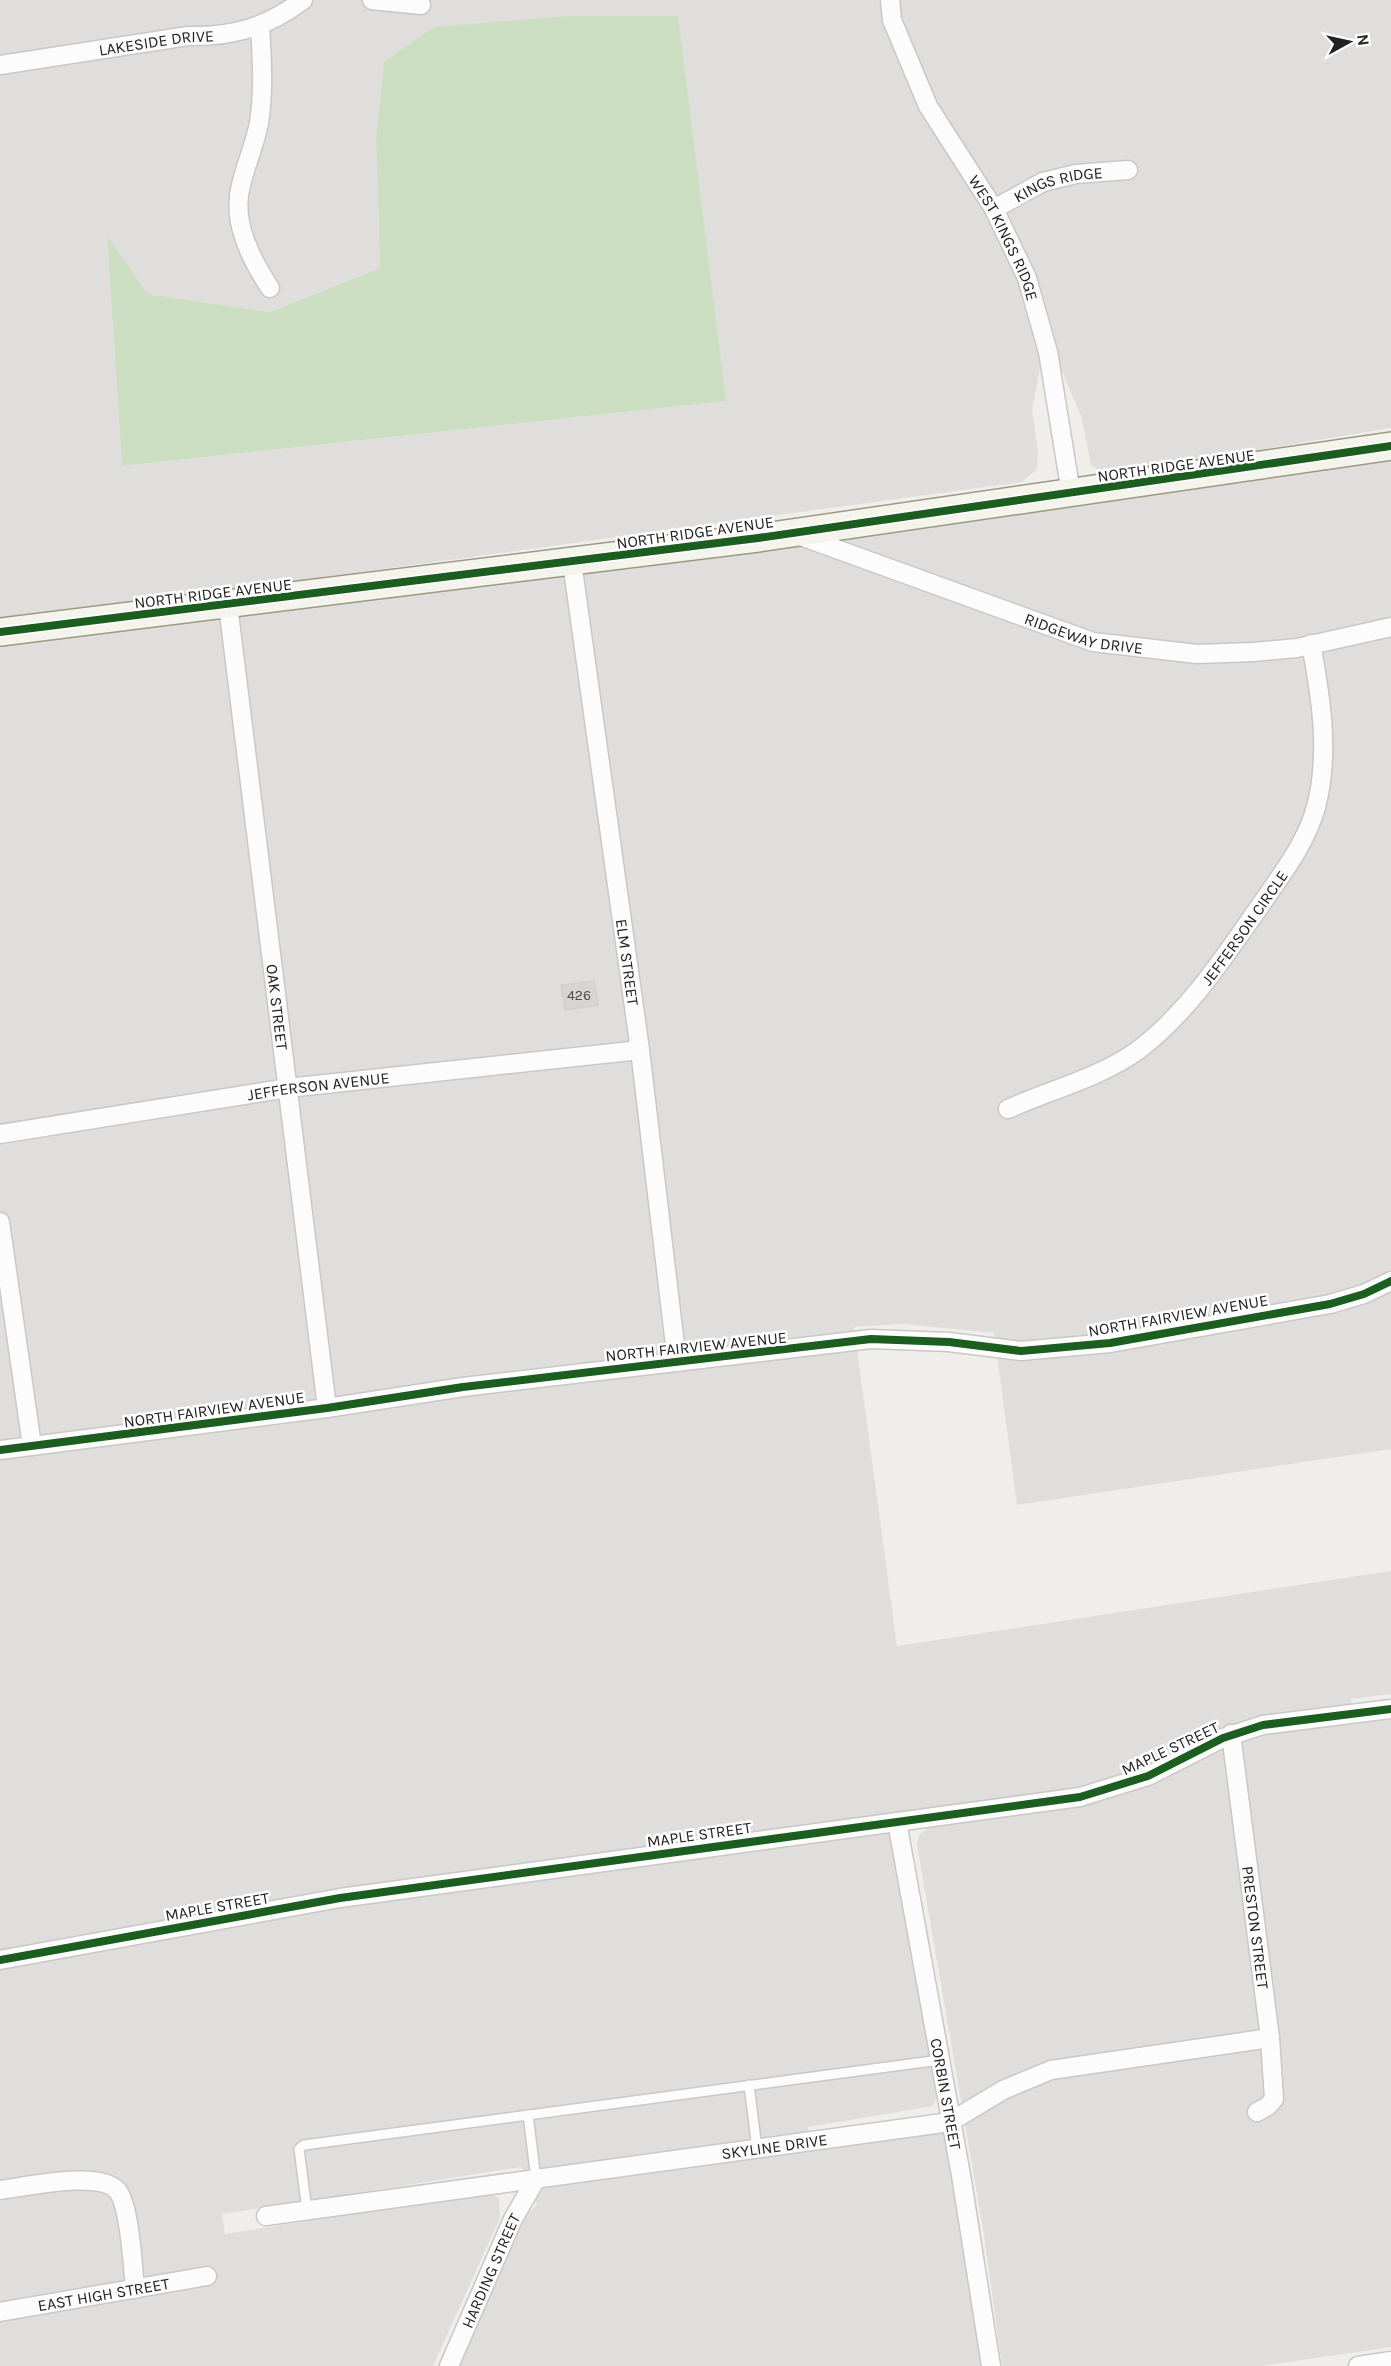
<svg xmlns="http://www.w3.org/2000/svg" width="1391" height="2366" font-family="Karla,sans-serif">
	<rect width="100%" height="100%" fill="#f0eeeb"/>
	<path fill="#dfdedc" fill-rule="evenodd" d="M0,0H1391V428L1113,474L1100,471L1091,465L1081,415L1060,367L1040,369L1032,409L1038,453L1037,469L1022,482L0,621ZM384,63L725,401L122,466L107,237L148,294L270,312L380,268L376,137Z
		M1391,457V1449L1017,1505L994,1333L904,1324L854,1327L897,1646L1391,1571V1694L1351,1699L1355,1723L1391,1719V2347L1261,2366H1002L983,2228L917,1845L919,1835L926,1830L921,1808L889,1813L938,2090L936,2099L933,2106L808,2127L811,2147L942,2131L947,2137L984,2366H457L525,2218L537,2204L521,2167L222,2214L225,2234L488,2193L499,2198L500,2218L433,2366H0V646L727,552L745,553Z"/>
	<path fill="#cbdec1" d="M567,16H678L726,401L122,466L107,236L148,294L270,312L380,268L376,137L384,62L434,27Z"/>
	<path fill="#d7d4d2" stroke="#d3d0cc" stroke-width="1.5" d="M594,981L598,1005L565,1010L561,985Z"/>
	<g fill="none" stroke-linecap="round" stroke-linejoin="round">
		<defs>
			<path id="lane" d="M749,2085L757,2149
				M528,2115L536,2179
				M307,2210L299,2149L304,2145L940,2060"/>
			<g id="street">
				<path d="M372,0L421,5"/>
				<path id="s1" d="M890,0L892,20L928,106L994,209L1027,278L1048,352L1071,493"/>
				<path d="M260,26C262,58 264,91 259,123C255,144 246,164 241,185C231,221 251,259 270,288"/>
				<path id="s2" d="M0,65L188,36C233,37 267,27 303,0"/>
				<path id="s3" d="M994,209L1043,182L1076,174L1128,170"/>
				<path id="s4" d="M795,534L1093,642L1197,654L1253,652L1297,648L1391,627"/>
				<path id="s5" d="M572,562L640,1050L677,1362"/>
				<path id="s6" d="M228,605L327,1408"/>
				<path id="s7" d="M1008,1109C1050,1090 1099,1078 1137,1051C1188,1013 1224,957 1260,906C1281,875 1306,844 1316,807C1330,754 1321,697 1311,644"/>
				<path id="s8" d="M0,1134L288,1088L640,1050"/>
				<path d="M0,1222L32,1446"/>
				<path d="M0,1450L327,1408L463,1387L871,1339L949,1342L1021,1351L1110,1343L1330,1304L1364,1294L1391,1281"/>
				<path id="s9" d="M1231,1734L1270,2038L1274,2099L1268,2106L1257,2112"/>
				<path id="s10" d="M897,1822L961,2175L991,2366"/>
				<path d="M0,1960L340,1898L1080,1797L1148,1776L1223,1738L1263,1725L1391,1709"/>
				<path d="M0,2190C26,2187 98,2170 117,2190C130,2205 133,2268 135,2289"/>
				<path id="s11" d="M266,2216L950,2122L1003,2090L1051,2070L1270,2038"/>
				<path id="s12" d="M0,2312L207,2276"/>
				<path id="s13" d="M449,2366L513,2219L536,2179"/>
				<path d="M1358,2366L1391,2361"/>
			</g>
			<path id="secondary" d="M0,632L758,538L1391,446"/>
		</defs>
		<use href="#lane" stroke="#c9c8c7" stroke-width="12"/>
		<use href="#street" stroke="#c9c8c7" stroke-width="21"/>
		<use href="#secondary" stroke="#999a82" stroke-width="30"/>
		<use href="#lane" stroke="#fdfcfc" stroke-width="9"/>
		<use href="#street" stroke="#fdfcfc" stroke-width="18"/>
		<use href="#secondary" stroke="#f4f4ed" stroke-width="27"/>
		<defs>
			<path id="cycleway" d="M0,632L758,538L1391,446
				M0,1450L327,1408L463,1387L871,1339L949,1342L1021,1351L1110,1343L1330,1304L1364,1294L1391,1281
				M0,1960L340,1898L1080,1797L1148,1776L1223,1738L1263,1725L1391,1709"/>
		</defs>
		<use href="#cycleway" stroke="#fff" stroke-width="11"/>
		<use href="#cycleway" stroke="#1b5e20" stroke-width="8"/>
	</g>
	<g text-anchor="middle" stroke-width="5" stroke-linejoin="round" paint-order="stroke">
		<g font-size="14" fill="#4f4e4e">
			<text x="579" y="1000">426</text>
		</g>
		<g font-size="16" fill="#222" stroke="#fff">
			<text dy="6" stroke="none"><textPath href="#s2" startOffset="158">LAKESIDE DRIVE</textPath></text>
			<text dy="6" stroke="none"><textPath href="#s3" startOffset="70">KINGS RIDGE</textPath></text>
			<text dy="6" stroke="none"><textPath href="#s1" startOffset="266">WEST KINGS RIDGE</textPath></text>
			<text transform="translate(1176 465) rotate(-8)" y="6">NORTH RIDGE AVENUE</text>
			<text transform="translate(695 532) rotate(-8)" y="6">NORTH RIDGE AVENUE</text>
			<text transform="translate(213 593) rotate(-7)" y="6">NORTH RIDGE AVENUE</text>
			<text dy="6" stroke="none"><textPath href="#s4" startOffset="306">RIDGEWAY DRIVE</textPath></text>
			<text dy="6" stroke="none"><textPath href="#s7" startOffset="306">JEFFERSON CIRCLE</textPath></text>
			<text dy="6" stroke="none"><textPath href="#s5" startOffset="404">ELM STREET</textPath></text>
			<text dy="6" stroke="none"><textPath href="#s6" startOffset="405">OAK STREET</textPath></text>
			<text dy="6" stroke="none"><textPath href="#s8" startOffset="322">JEFFERSON AVENUE</textPath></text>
			<text transform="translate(1178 1315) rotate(-10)" y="6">NORTH FAIRVIEW AVENUE</text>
			<text transform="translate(696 1346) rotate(-6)" y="6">NORTH FAIRVIEW AVENUE</text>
			<text transform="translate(214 1409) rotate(-8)" y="6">NORTH FAIRVIEW AVENUE</text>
			<text transform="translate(1170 1748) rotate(-25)" y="6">MAPLE STREET</text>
			<text transform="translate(699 1834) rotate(-8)" y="6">MAPLE STREET</text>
			<text transform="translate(217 1906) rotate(-10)" y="6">MAPLE STREET</text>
			<text dy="6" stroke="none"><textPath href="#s9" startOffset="195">PRESTON STREET</textPath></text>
			<text dy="6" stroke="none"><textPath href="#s10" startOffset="276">CORBIN STREET</textPath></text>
			<text dy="6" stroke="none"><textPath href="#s11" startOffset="513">SKYLINE DRIVE</textPath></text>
			<text dy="6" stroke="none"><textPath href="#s13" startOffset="104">HARDING STREET</textPath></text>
			<text dy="6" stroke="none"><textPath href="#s12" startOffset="105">EAST HIGH STREET</textPath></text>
		</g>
	</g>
	<g transform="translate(1349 42) rotate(82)" stroke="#ffffff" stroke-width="4.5" paint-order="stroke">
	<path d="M0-4.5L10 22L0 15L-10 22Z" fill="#222222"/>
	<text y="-9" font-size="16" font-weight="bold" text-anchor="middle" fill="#222222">N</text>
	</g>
</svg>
